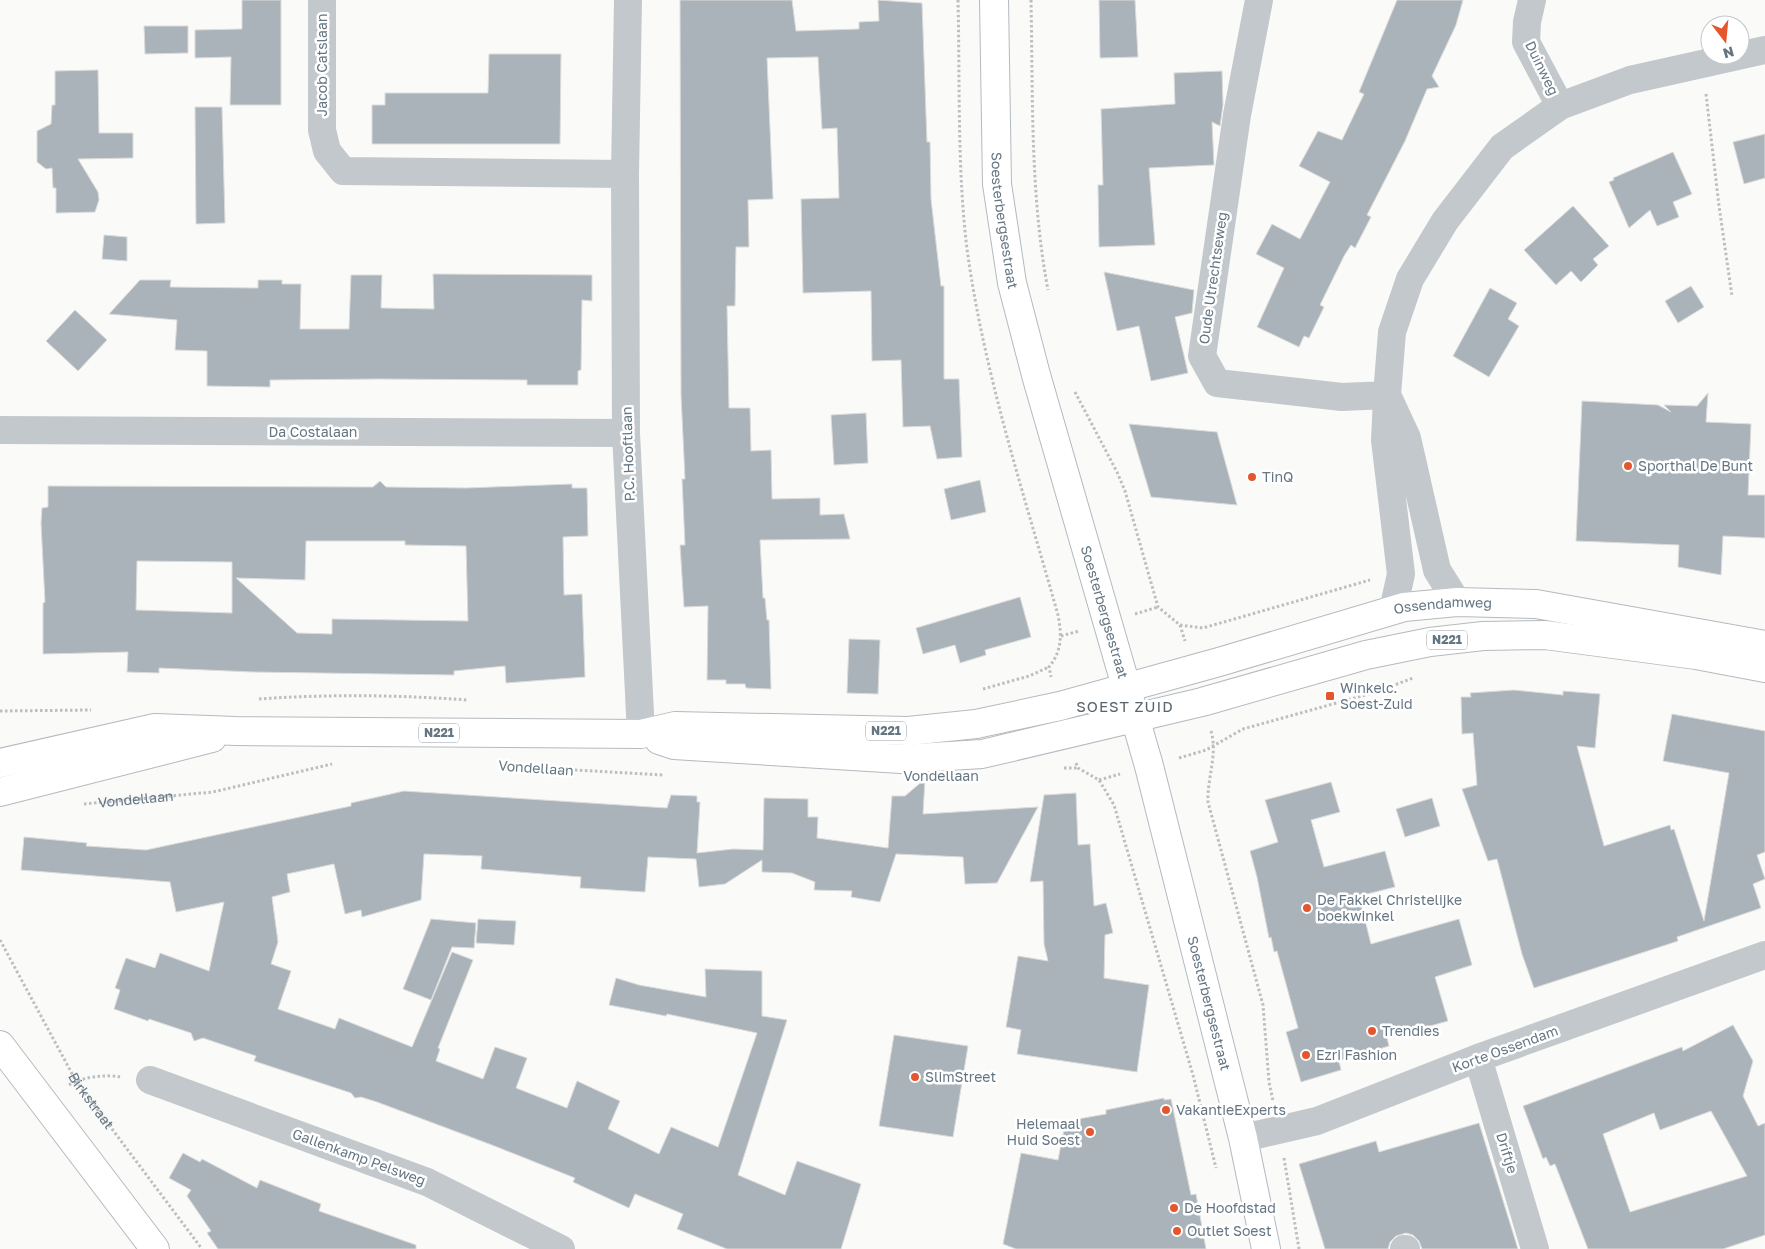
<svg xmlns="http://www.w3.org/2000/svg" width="1765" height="1249" font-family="'Golos Text',sans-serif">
	<rect width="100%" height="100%" fill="#fafaf8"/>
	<path fill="#aab3b9" stroke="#dcdcda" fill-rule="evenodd" d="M242,0H281V105H230L231,57L195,58V30L242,29Z
		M680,0H792L796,31L859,29V22L879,21L878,0L922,3L927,142H930L931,199L941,286H944V379H959L962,457L937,459L930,426L903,427L901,360L872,361L871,291L803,293L801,199L839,198L837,128L822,129L818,57L767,58L773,199L748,200L749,247H736L735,306H727L729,408H750L751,451L771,450L772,499L820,498V515L844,514L850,539L760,540L763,598H765L767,620H769L771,689L746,688L745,684H726V680H707L708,606L684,607L680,545H685L682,479H685L681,395Z
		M1099,0H1135L1138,57L1100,58Z
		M1397,0H1463L1456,25L1432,76L1439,87L1427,89L1405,141L1367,215L1371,217L1355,248L1351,245L1344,256L1320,305L1324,307L1309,338L1304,336L1299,347L1257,327L1284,268L1256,254L1272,224L1300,239L1330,182L1299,166L1318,131L1342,140L1364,94L1359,92Z
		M144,26H188V53L145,54Z
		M489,54H561L560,144H372V105H385V93H488Z
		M98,70L99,133H133V158L78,159L98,192L99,200L95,212L56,213V188H53L52,168L46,169L37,162V131L51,124L52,105H55V71Z
		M1222,71L1223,105L1220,126L1212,122L1214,165L1149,168L1155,245L1099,247L1098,185H1103L1101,109L1175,104L1174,73Z
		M195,107H222L225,223L196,224Z
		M1765,134V178L1744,184L1733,142Z
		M1673,152L1692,194L1673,202L1679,217L1657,226L1650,210L1629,228L1609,182L1614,180L1613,178Z
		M1573,206L1609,246L1593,259L1598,265L1581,282L1571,271L1556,285L1524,250Z
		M104,235L127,237V261L102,259Z
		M1104,272L1194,290L1192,313L1175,317L1188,373L1151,381L1139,326L1117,331Z
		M433,274L592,275V301L582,300L581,370L578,371V385H527V380L378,379L270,380V387L207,386V351L175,350L177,320L109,314L140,280H171L170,287L258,288V280H282V284H301L300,329H349L351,275H382L381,308L434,309Z
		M1691,286L1704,307L1678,323L1665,301Z
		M1490,288L1517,303L1508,319L1519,326L1489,377L1453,356Z
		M75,310L107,340L78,371L46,341Z
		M1708,393L1706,422L1751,424L1748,495H1765V538L1723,536L1721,575L1678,567L1679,545L1576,541L1582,401L1658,405L1671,412L1664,405L1697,406Z
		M866,413L868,463L834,465L831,415Z
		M1129,424L1217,432L1237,505L1151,497Z
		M980,480L986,512L951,520L944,489Z
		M380,481L386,487L466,488L572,484V488H587L588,536L563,537L564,595L582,594L585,677L506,683L505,666L454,671V675L253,672L159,668V673L127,672L128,652L43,654V603L45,602L41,523L42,508L48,507V486L373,487ZM306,541H405V545L466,546L468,621L332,619V634L297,633L236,578L305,580ZM137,561L232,562V613L136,610Z
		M1020,597L1031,637L985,650L986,655L960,663L955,645L923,654L916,628Z
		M849,639L880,640L878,694L847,693Z
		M1514,690L1563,695V691L1600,694L1595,748L1577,746L1604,846L1670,825L1671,830L1674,829L1704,921L1729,773L1663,761L1672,714L1765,731V852L1757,855L1765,879L1753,884L1761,908L1677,937L1678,941L1534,988L1522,954L1497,859L1488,861L1462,789L1477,785L1473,733L1462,734L1461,697H1471L1470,693Z
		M925,779L923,814L1038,807L997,883L965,884L963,857L896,854L880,902L851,897L852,891L814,890L815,882L792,873L762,872V860L725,884L699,887L696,859L648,857L645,892L580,888L581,877L481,869L482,856L424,854L421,900L362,917L361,910L345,914L334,864L287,874L290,892L272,897L278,942L271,964L291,971L278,1009L335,1029L339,1018L412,1047L452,952L473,960L438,1048L440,1049L436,1061L483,1079L495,1047L527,1058L516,1088L567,1108L577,1081L620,1101L608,1129L659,1154L671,1127L718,1147L757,1033L667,1014L666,1016L609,1005L616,978L639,985L706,997L705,969L762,971V1016L787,1020L738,1175L785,1195L797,1161L861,1184L841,1249H727L677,1229L683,1214L635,1194L629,1208L573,1182L575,1178L492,1145L377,1102L361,1097L355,1098L351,1093L254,1061L256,1056L203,1038L194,1041L191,1033L149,1019L148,1021L114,1009L120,990L115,988L126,958L155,968L160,953L209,971L224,902L176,912L170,882L21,870L24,837L87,843L86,846L146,850L351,806V803L404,791L667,808L671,795L697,796V802H700L697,853L733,849L763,850L764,798L808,799V817H818L817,838L888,848L892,796H905Z
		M1331,782L1340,812L1311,820L1324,867L1385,851L1395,887L1359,896L1371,944L1459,919L1472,965L1435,977L1448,1021L1387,1038L1389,1046L1339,1061L1341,1070L1301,1082L1286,1032L1298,1028L1277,951L1274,952L1271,937L1269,938L1257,877L1250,851L1278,842L1265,800Z
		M1076,793L1078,845L1090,844L1094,906L1106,903L1113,933L1105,935L1104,978L1149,985L1137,1072L1017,1054L1021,1030L1006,1027L1018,956L1048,961L1044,944L1043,881L1030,882L1044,795Z
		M1432,798L1440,826L1405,837L1396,809Z
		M431,919L476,923L474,948L452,947L431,1000L403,989Z
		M478,919L516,921L514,945L476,943Z
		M1733,1025L1753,1061L1743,1096L1758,1126L1765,1123V1235L1723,1249H1588L1555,1164L1550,1166L1546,1157L1543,1159L1523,1106L1682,1047L1683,1051ZM1711,1111L1747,1176L1630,1212L1603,1134L1654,1113L1660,1130Z
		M894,1035L968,1046L953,1137L879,1126Z
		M1164,1098V1100L1171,1099L1191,1195L1196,1194L1206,1249H1016L1003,1244L1021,1153L1058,1160L1064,1129L1079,1125L1078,1119L1106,1114V1110Z
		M1479,1123L1518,1249H1422L1419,1241L1413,1235L1406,1233L1396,1236L1390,1242L1388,1249H1325L1299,1164L1376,1141L1379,1152Z
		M183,1153L200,1162L202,1159L257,1188L260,1180L321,1204L319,1211L416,1245V1249H218L207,1233L211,1231L187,1196L191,1190L169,1178Z"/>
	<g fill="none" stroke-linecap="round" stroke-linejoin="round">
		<defs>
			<g id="secondary">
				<path id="s3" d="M994,0L997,184L1012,283L1036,375L1149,766L1243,1138L1266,1249"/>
				<path d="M0,1045L155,1249"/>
			</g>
			<g id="primary">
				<path d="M659,740L674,745L901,759L982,754L1202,702L1366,655L1430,642L1483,636L1545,635L1696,655L1765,668"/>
				<path id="s4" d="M0,763L155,728L236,731L641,734L675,726L908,731L976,724L1060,706L1219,662L1404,607L1457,602L1536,604L1765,645"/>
				<path d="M0,792L212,738"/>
			</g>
		</defs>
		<use href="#secondary" stroke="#b3babf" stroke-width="30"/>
		<use href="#primary" stroke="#b5babe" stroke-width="30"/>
		<g stroke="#bbbfc2" stroke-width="3" stroke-dasharray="2.5 2.5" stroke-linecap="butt">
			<path d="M958,0C960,82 957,167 967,249C984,374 1024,494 1058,615C1062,635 1062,651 1049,667L1051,677"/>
			<path d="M1031,0C1033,96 1030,195 1048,290"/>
			<path d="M1706,94L1719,206L1732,296"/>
			<path d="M1075,392L1117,472L1125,491L1158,607L1180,625L1203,628L1370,580"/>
			<path d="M1135,614L1158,607"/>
			<path d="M1180,625L1185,641"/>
			<path d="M1061,636L1079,631"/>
			<path d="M983,689L1029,676L1049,667"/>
			<path d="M259,699C329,694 398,695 468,700"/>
			<path d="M0,711L91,710"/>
			<path d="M1211,731C1218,754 1207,778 1208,802L1263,1005L1269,1082L1273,1101"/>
			<path d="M1179,758L1206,750L1243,729L1376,692L1413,678"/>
			<path d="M1076,763L1078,768L1099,780L1114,805L1193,1075L1216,1168"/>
			<path d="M505,766L663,775"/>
			<path d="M1064,768H1078"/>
			<path d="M1099,780L1120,774"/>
			<path id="s1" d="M84,804L213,792L332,764"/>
			<path id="s2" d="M0,940L76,1081L202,1249"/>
			<path d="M69,1085C82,1077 105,1074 121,1077"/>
			<path d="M1284,1158L1299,1249"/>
		</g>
		<path stroke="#c3c8cc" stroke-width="28" d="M322,0V130L327,151L343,171L625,174
			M628,0L625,174L626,433L641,734
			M1259,0L1237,115L1202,356L1217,383L1342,397L1387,395L1392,332L1410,279L1445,221L1502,147L1560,106L1630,80L1765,50
			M1532,0L1527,22L1526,42L1560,106
			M1387,395L1407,438L1437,570L1457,602
			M1387,399L1385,440L1401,574L1393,610
			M0,430L626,433
			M1478,1058L1535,1249
			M150,1080L427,1182L561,1249
			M1243,1138L1317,1121L1478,1058L1765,955
			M1404,1249H1406"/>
		<use href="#secondary" stroke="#fff" stroke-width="28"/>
		<use href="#primary" stroke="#fff" stroke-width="28"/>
	</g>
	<g fill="#e4572e" stroke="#fff" stroke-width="2">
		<circle cx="1628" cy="466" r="5"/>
		<circle cx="1252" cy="477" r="5"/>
		<rect x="1325" y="691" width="10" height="10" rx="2.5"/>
		<circle cx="1307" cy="908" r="5"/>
		<circle cx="1372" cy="1031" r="5"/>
		<circle cx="1306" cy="1055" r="5"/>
		<circle cx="915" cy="1077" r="5"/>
		<circle cx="1166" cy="1110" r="5"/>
		<circle cx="1090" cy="1132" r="5"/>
		<circle cx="1174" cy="1208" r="5"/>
		<circle cx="1177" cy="1231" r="5"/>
	</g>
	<g text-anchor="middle" stroke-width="5" stroke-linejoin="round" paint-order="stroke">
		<g fill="#fff" stroke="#939fa8" stroke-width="1">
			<rect x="1427" y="630.5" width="40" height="19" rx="4"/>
			<rect x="866" y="721.5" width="40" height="19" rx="4"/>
			<rect x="419" y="723.5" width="40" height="19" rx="4"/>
		</g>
		<g font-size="12" font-weight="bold" fill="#657683">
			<text x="1447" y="644">N221</text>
			<text x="886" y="735">N221</text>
			<text x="439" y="737">N221</text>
		</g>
		<g font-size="14" fill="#657683" stroke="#fff">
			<text transform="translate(322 65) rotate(-90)" y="5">Jacob Catslaan</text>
			<text transform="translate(1542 68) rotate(64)" y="5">Duinweg</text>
			<text dy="5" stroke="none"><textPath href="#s3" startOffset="221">Soesterbergsestraat</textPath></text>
			<text transform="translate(1213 278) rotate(-82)" y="5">Oude Utrechtseweg</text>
			<text x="313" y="437">Da Costalaan</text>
			<text transform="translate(628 454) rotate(-92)" y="5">P.C. Hooftlaan</text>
			<text dy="5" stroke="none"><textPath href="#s4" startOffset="1464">Ossendamweg</textPath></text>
			<text dy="5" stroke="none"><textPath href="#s3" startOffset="626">Soesterbergsestraat</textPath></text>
			<text transform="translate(536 768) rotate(4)" y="5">Vondellaan</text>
			<text x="941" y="781">Vondellaan</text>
			<text dy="5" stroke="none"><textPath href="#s1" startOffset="52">Vondellaan</textPath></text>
			<text dy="5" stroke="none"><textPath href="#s3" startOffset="1031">Soesterbergsestraat</textPath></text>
			<text transform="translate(1505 1049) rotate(-20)" y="5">Korte Ossendam</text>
			<text dy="5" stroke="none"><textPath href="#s2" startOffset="185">Birkstraat</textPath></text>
			<text transform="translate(1507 1153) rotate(73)" y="5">Driftje</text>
			<text transform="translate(359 1157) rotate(20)" y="5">Gallenkamp Pelsweg</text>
		</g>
		<g font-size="14" fill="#657683" stroke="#fff" text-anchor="start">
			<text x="1638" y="471">Sporthal De Bunt</text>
			<text x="1262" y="482">TinQ</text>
			<text x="1340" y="693">Winkelc.<tspan x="1340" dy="16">Soest-Zuid</tspan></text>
			<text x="1317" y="905">De Fakkel Christelijke<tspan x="1317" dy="16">boekwinkel</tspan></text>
			<text x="1382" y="1036">Trendies</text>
			<text x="1316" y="1060">Ezri Fashion</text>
			<text x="925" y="1082">SlimStreet</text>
			<text x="1176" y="1115">VakantieExperts</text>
			<text x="1080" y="1129" text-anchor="end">Helemaal<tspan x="1080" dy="16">Huid Soest</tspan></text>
			<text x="1184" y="1213">De Hoofdstad</text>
			<text x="1187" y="1236">Outlet Soest</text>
		</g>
		<g font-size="15" letter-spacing="1" fill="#57646e" stroke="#fff">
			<text x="1125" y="712">SOEST ZUID</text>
		</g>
	</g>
	<g transform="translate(1725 40) rotate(164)"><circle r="24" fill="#ffffff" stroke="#c1c8cd"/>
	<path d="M0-4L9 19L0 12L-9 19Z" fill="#e4572e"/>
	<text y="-8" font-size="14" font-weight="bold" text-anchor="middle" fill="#657683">N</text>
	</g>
</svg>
